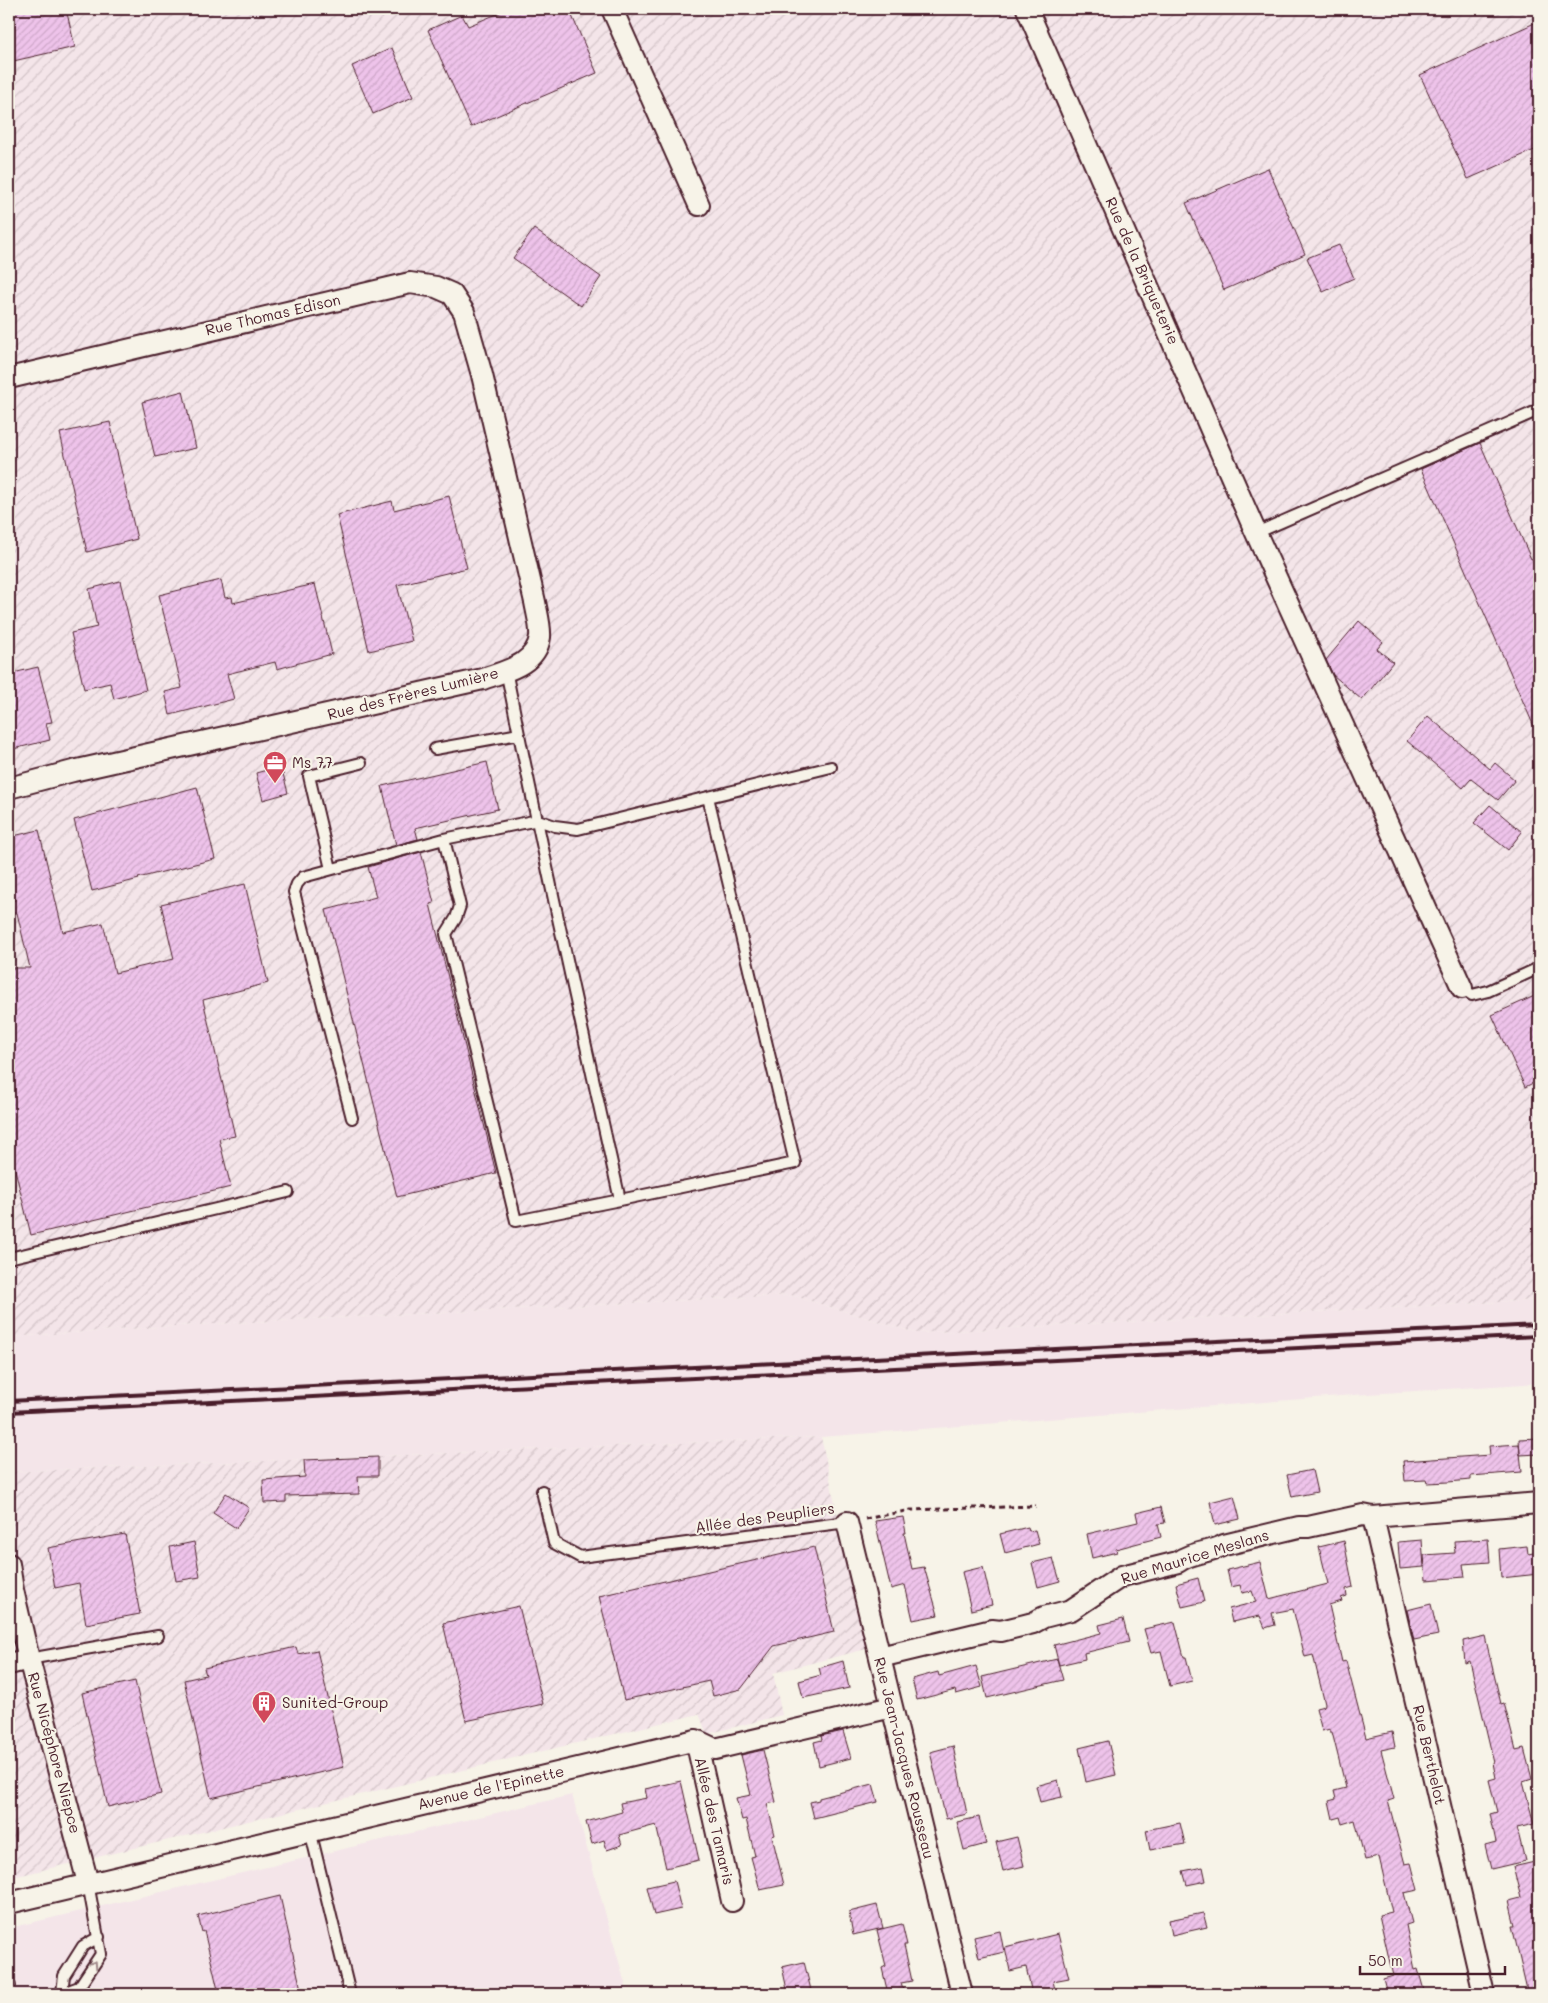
<svg xmlns="http://www.w3.org/2000/svg" width="1548" height="2003" font-family="Mali,sans-serif">
	<defs>
		<pattern id="industrial-furrows" width="10" height="10" patternUnits="userSpaceOnUse" patternTransform="scale(1.25)"><rect width="10" height="10" fill="#f4e5e9"/><path d="M-1 1l2-2M0 10L10 0M9 11l2-2" fill="none" stroke="#d3c4c8"/></pattern>
		<pattern id="building-hatch" width="6" height="6" patternUnits="userSpaceOnUse" patternTransform="scale(1.25)"><rect width="6" height="6" fill="#eec3ea"/><path d="M-1 1l2-2M0 6l6-6M5 7l2-2" fill="none" stroke="#cea7c9"/></pattern>
	</defs>
	<rect width="100%" height="100%" fill="#f7f3e8"/>
	<filter id="ink" filterUnits="userSpaceOnUse"><feTurbulence type="fractalNoise" baseFrequency=".02" numOctaves="2"/><feDisplacementMap in="SourceGraphic" scale="10" xChannelSelector="R" yChannelSelector="G"/><feConvolveMatrix kernelMatrix="1 2 1 2 8 2 1 2 1" color-interpolation-filters="sRGB"/></filter>
	<g filter="url(#ink)">
		<path fill="#f4e5e9" d="M791,1295L916,1333L1539,1300V1383L1353,1395L821,1437L9,1472V1337L175,1326Z
			M572,1795L628,1994H9V1928Z"/>
		<path fill="url(#industrial-furrows)" d="M9,9H1539V1300L916,1333L791,1295L175,1326L9,1337Z
			M821,1437L866,1649L773,1673L782,1715L707,1734L699,1714L9,1878V1472Z"/>
		<path fill="url(#building-hatch)" stroke="#4a1f2b" d="M27,9H66L75,47L9,62V13Z
			M509,9H569L597,73L471,127L428,30L462,15L468,26Z
			M1539,21V148L1468,179L1420,75Z
			M392,48L413,97L373,114L352,66Z
			M1268,168L1305,254L1224,290L1186,203Z
			M534,229L601,277L581,306L513,258Z
			M1339,245L1354,278L1323,292L1307,258Z
			M183,391L196,448L155,457L142,402Z
			M110,422L137,539L87,552L60,433Z
			M1480,443L1531,559L1539,556V738L1421,469Z
			M449,496L467,568L397,585L412,641L369,651L337,515L392,501L394,510Z
			M221,580L225,598L232,597L233,603L315,584L332,654L277,669L275,662L227,674L234,699L170,715L165,692L182,688L159,595Z
			M120,581L146,690L114,699L110,683L84,689L71,633L97,627L89,589Z
			M1359,621L1383,642L1377,649L1393,662L1362,700L1333,675L1326,660Z
			M38,667L52,722L46,723L50,740L9,750V674Z
			M1428,716L1490,769L1495,763L1515,780L1498,800L1471,779L1463,788L1407,741Z
			M487,762L498,809L415,828L418,839L396,845L382,786Z
			M281,766L288,793L263,800L256,773Z
			M197,787L215,859L138,878L139,879L92,891L74,820Z
			M1490,805L1522,832L1508,850L1474,823Z
			M39,830L63,932L103,923L115,973L174,959L161,904L245,884L268,983L203,1000L235,1136L219,1139L231,1187L31,1235L9,1145V968H30L17,913H9V902L15,900L9,877V837Z
			M421,852L434,903L430,904L496,1173L397,1197L326,910L376,897L368,867Z
			M1539,994V1080L1525,1087L1492,1015Z
			M1539,1438V1454L1520,1455L1519,1439Z
			M1519,1444L1522,1472L1471,1476V1480L1448,1482L1427,1483L1426,1480L1405,1481L1403,1461L1490,1455L1489,1446Z
			M378,1457V1476H358L359,1494L286,1496V1502L264,1503L263,1480L305,1477L304,1460Z
			M1312,1470L1317,1492L1292,1497L1287,1475Z
			M226,1493L249,1508L236,1528L213,1513Z
			M1234,1496L1240,1519L1215,1525L1210,1502Z
			M1161,1507L1165,1523L1158,1524L1161,1537L1116,1549L1117,1552L1092,1558L1087,1534L1138,1522L1136,1513Z
			M903,1517L906,1533H904L912,1569L924,1567L938,1615L913,1620L905,1585L891,1589L875,1521Z
			M1028,1527L1029,1531L1035,1530L1039,1544L1005,1553L1000,1534Z
			M125,1534L140,1614L86,1624L79,1583L55,1588L48,1548Z
			M1488,1539L1490,1562L1463,1564L1465,1577L1426,1580L1424,1555L1455,1553L1454,1541Z
			M1422,1540L1424,1567L1400,1569L1398,1542Z
			M1344,1541L1353,1587L1346,1589L1347,1596L1341,1598L1342,1601L1329,1605L1342,1662L1346,1661L1366,1738L1392,1732L1395,1747L1381,1750L1394,1799L1388,1801L1405,1864L1411,1863L1418,1890L1404,1893L1412,1923L1406,1925L1415,1970L1418,1969L1425,1994H1393L1386,1990L1383,1979L1393,1976L1379,1915L1392,1912L1379,1857L1365,1860L1355,1820L1342,1824L1340,1817L1333,1819L1329,1801L1336,1799L1334,1791L1346,1788L1332,1732H1330V1729L1322,1731L1316,1708L1324,1706L1325,1704L1313,1655L1305,1657L1293,1609L1272,1613L1275,1625L1265,1628L1260,1616L1232,1622L1229,1609L1256,1602L1252,1591L1242,1593L1240,1585L1231,1587L1227,1570L1260,1562L1269,1599L1328,1584L1319,1547Z
			M194,1542L200,1577L176,1581L170,1547Z
			M1527,1546L1528,1554L1539,1552V1574L1501,1578L1499,1549Z
			M814,1547L834,1632L774,1646L741,1689L713,1696L709,1681L624,1700L599,1596Z
			M1053,1558L1060,1581L1038,1587L1032,1563Z
			M983,1567L992,1605L971,1610L962,1572Z
			M1198,1578L1204,1602L1182,1607L1176,1584Z
			M1431,1604L1438,1635L1414,1640L1407,1610Z
			M519,1606L543,1704L466,1721L443,1623Z
			M1123,1619L1129,1642L1084,1653L1085,1659L1059,1665L1054,1645L1101,1633L1099,1625Z
			M1175,1622L1184,1657H1186L1192,1681L1170,1686L1161,1651L1151,1653L1144,1629Z
			M1485,1636L1501,1704L1504,1703L1516,1750L1524,1748L1532,1779L1523,1782L1534,1824L1517,1828L1525,1861L1491,1869L1485,1845L1496,1842L1490,1814L1497,1812L1489,1780L1496,1778L1493,1763H1494L1470,1661L1465,1663L1463,1641Z
			M296,1647L298,1654L317,1650L344,1767L211,1798L184,1680L206,1675L204,1668Z
			M1057,1659L1063,1680L987,1698L982,1677Z
			M843,1661L849,1688L803,1698L799,1681L821,1675L819,1668Z
			M976,1666L982,1687L956,1694L955,1690L917,1700L912,1679L938,1672L939,1676Z
			M135,1681L161,1794L108,1807L82,1693Z
			M843,1731L851,1758L819,1766L814,1742L822,1740L821,1736Z
			M1108,1741L1116,1775L1086,1782L1079,1748Z
			M953,1746L967,1814L946,1819L930,1752Z
			M763,1750L776,1802L767,1804L775,1835L772,1836L784,1885L760,1890L751,1857L755,1856L746,1819L742,1820L736,1798L751,1795L741,1755Z
			M1058,1780L1062,1797L1040,1802L1036,1786Z
			M681,1781L699,1860L666,1868L656,1825L619,1835L622,1845L607,1850L604,1840L592,1844L586,1822L622,1812L620,1803L647,1798L645,1789Z
			M873,1784L878,1802L814,1818L810,1802L819,1800V1798Z
			M979,1817L986,1844L964,1850L957,1822Z
			M1180,1823L1185,1844L1150,1850L1146,1830Z
			M1017,1837L1024,1866L1003,1871L996,1842Z
			M1539,1861V1994H1528L1512,1926H1515L1509,1901L1521,1898L1513,1867Z
			M1203,1867L1206,1881L1187,1885L1183,1871Z
			M674,1881L681,1909L654,1915L647,1887Z
			M280,1896L302,1994H219L204,1931L202,1932L198,1916Z
			M877,1905L883,1928L853,1935L849,1912Z
			M1203,1913L1207,1927L1172,1935L1169,1920Z
			M902,1924L907,1945H904L912,1981L901,1983L904,1994H888L882,1968L886,1966L877,1930Z
			M1000,1931L1004,1952L979,1958L974,1937Z
			M1058,1934L1069,1978L1053,1981L1056,1994H1032L1026,1967L1010,1971L1005,1947Z
			M804,1962L811,1990L788,1994L782,1967Z"/>
		<g fill="none" stroke-linecap="round" stroke-linejoin="round">
			<defs>
				<path id="lane" d="M1256,533L1539,410
					M506,670C541,847 581,1023 620,1200L516,1221L446,934L456,918L460,906L444,839L538,820L555,826L578,829L831,767
					M435,749L519,734
					M331,869L309,776L361,763
					M1462,988L1472,995L1488,991L1539,968
					M352,1118L294,892L297,884L303,877L444,839
					M620,1200L795,1163L708,797
					M9,1258L288,1192
					M542,1491L554,1543L580,1557L847,1522
					M29,1659L158,1636
					M310,1830L350,1994
					M62,1992L64,1976L83,1946L99,1937
					M60,1994L79,1987L101,1954L88,1883"/>
				<path id="street" d="M612,9L699,205
					M1027,9L1256,533L1462,988
					M9,378L410,283L436,287L452,294L464,312L482,375L535,602C537,613 541,627 540,637C536,665 505,671 483,679L73,771L9,788
					M1373,1517L1484,1994
					M847,1522L962,1994
					M9,1564L13,1590L29,1659L88,1883
					M880,1657L992,1630L1001,1631L1033,1623L1044,1617L1071,1610L1122,1576L1178,1562C1191,1552 1209,1553 1224,1545L1299,1527H1308L1363,1515L1373,1517L1539,1503
					M9,1664L29,1659
					M696,1740L732,1901
					M9,1903L696,1740L715,1749L892,1707"/>
			</defs>
			<use href="#lane" stroke="#4a1f2b" stroke-width="14"/>
			<use href="#street" stroke="#4a1f2b" stroke-width="24"/>
			<path stroke="#4a1f2b" stroke-width="3" stroke-dasharray="5 4" stroke-linecap="butt" d="M865,1519L911,1510L1036,1506
				M11,1956V1965L17,1994"/>
			<use href="#lane" stroke="#f7f3e8" stroke-width="10"/>
			<use href="#street" stroke="#f7f3e8" stroke-width="20"/>
			<path stroke="#4a1f2b" stroke-width="4" d="M9,1401L1539,1325
				M9,1412L1539,1336"/>
		</g>
		<defs><path id="oneway-chevron" d="M-2-3.5L2.5 0L-2 3.5" fill="none" stroke-width="1.6" stroke-linecap="round" stroke-linejoin="round" transform="scale(1.25)"/></defs>
		<use stroke="#a0898a" href="#oneway-chevron" transform="translate(94 1964) rotate(-57)"/>
	</g>
	<defs>
		<symbol id="office-pin" viewBox="-11 -11 22 30"><path d="M0 17L-7.5 6A9.5 9.5 0 1 1 7.5 6Z" fill="#d1495b" stroke="#f7f3e8"/><path d="M-6-3h4V-5.5h4V-3h4V5H-6ZM-1-4.5V-3h2v-1.5ZM-6 0V1H6V0Z" fill="#fff"/></symbol>
		<symbol id="building-pin" viewBox="-11 -11 22 30"><path d="M0 17L-7.5 6A9.5 9.5 0 1 1 7.5 6Z" fill="#d1495b" stroke="#f7f3e8"/><path d="M-4-6H4V6H1V3H-1V6H-4ZM-2.5-4.3h1.7v1.8h-1.7ZM.8-4.3h1.7v1.8H.8ZM-2.5-1h1.7V.8h-1.7ZM.8-1h1.7V.8H.8Z" fill="#fff"/></symbol>
	</defs>
	<g fill-rule="evenodd">
		<use href="#office-pin" x="261" y="749" width="28" height="38"/>
		<use href="#building-pin" x="250" y="1689" width="28" height="38"/>
	</g>
	<g text-anchor="middle" stroke-width="4.5" stroke-linejoin="round" paint-order="stroke">
		<g font-size="15" fill="#4a1f2b" stroke="#f7f3e8">
			<text transform="translate(1142 271) rotate(66)" y="5">Rue de la Briqueterie</text>
			<text transform="translate(273 315) rotate(-13)" y="5">Rue Thomas Edison</text>
			<text transform="translate(413 694) rotate(-14)" y="5">Rue des Frères Lumière</text>
			<text transform="translate(765 1518) rotate(-8)" y="5">Allée des Peupliers</text>
			<text transform="translate(1195 1557) rotate(-17)" y="5">Rue Maurice Meslans</text>
			<text transform="translate(54 1753) rotate(75)" y="5">Rue Nicéphore Niepce</text>
			<text transform="translate(1429 1755) rotate(77)" y="5">Rue Berthelot</text>
			<text transform="translate(904 1758) rotate(76)" y="5">Rue Jean-Jacques Rousseau</text>
			<text transform="translate(491 1788) rotate(-13)" y="5">Avenue de l'Epinette</text>
			<text transform="translate(714 1821) rotate(77)" y="5">Allée des Tamaris</text>
		</g>
		<g font-size="15" fill="#4a1f2b" stroke="#f7f3e8" text-anchor="start">
			<text x="292" y="768">Ms 77</text>
			<text x="282" y="1708">Sunited-Group</text>
		</g>
	</g>
	<rect width="1548" height="2003" fill="none" stroke="#f7f3e8" stroke-width="30"/>
	<rect x="15" y="15" width="1518" height="1973" fill="none" stroke="#4a1f2b" stroke-width="2" filter="url(#ink)"/>
	<path d="M1360 1966v8h145v-8" fill="none" stroke="#4a1f2b" stroke-width="2.5"/>
	<text x="1368" y="1966" font-size="15" fill="#4a1f2b" stroke="#f7f3e8" stroke-width="4" paint-order="stroke">50 m</text>
</svg>
